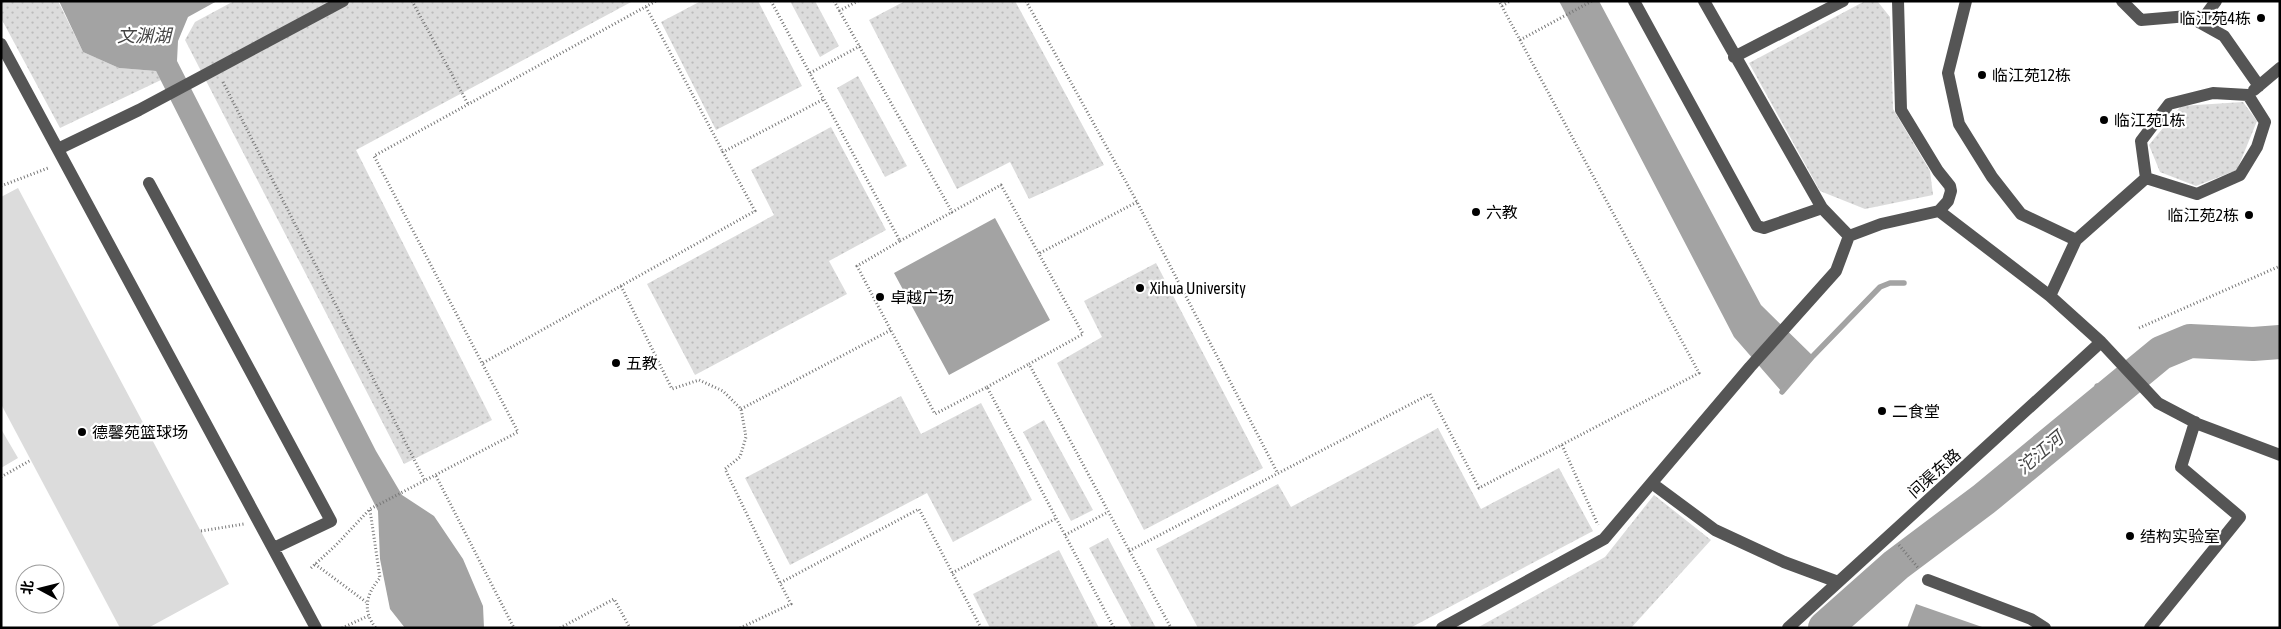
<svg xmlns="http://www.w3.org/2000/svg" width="2281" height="629" font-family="'Asap Condensed','Noto Sans SC',sans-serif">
	<defs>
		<pattern id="grass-dots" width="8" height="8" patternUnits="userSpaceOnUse" patternTransform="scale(1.25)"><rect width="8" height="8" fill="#dcdcdc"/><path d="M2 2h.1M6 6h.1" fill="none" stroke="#bbb" stroke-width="1.8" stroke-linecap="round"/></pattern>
	</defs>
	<rect width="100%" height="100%" fill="#fff"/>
	<path fill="url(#grass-dots)" d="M1,1H58L83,52L119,68L156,71L161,80L60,128L1,18Z
		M234,1H633L356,150L492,420L404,464L185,40L195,22Z
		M701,1H758L802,86L716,130L661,22Z
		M790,1H815L839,46L820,57Z
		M905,1H1015L1104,165L1029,199L1010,162L957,189L869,20Z
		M1865,1L1878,2L1890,17L1893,109L1930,171L1933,195L1865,209L1820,191L1749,63Z
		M858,76L907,166L885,177L837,88Z
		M2243,102L2257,121L2237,170L2196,186L2160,172L2149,145L2181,106Z
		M831,127L886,230L829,261L847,294L695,375L647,284L774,215L751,170Z
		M1156,263L1263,468L1144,530L1057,363L1102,337L1084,301Z
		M901,396L921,434L981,403L1032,500L953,542L927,493L790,565L745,478Z
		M1044,420L1093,510L1071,521L1023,432Z
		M1438,428L1481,509L1559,468L1593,531L1410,628H1198L1156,549L1278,484L1291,507Z
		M1654,495L1711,540L1631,628H1477L1605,557Z
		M1108,538L1156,628H1132L1089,548Z
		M1059,550L1099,628H990L973,594Z"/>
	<path fill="#dcdcdc" d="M18,188L229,584L148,628H120L1,404V197Z
		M1,429L18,458L1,468Z"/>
	<path fill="#a3a3a3" d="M59,1H217L188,17L178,41L177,61L376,451L402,495L434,516L463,559L483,606L484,628H405L390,609L380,559L378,511L156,71L119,68L83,52Z
		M1559,1H1599L1761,305L1813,356L1782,392L1734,337Z
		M995,218L1050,320L949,375L894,273Z
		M1916,604L1985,628H1907Z"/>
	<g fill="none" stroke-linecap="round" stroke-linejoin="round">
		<path stroke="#a3a3a3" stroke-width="5.5" d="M2097,386L2118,388
			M1782,392L1813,356L1880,287L1890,283H1904"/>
		<path stroke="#a3a3a3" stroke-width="34" d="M1825,628L1896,565L1984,499L2161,353L2190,341L2253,344L2280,342"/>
		<path stroke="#777" stroke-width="3" stroke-dasharray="1 2.5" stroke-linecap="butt" d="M412,1L468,104
			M771,1L900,241L857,266L935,414L987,387L1114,628
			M834,1L952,212L1001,185L1083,334L1029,364L1171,628
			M1026,1L1137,202L1277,472
			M1502,6L1510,1
			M646,7L723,152
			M839,11L858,1
			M1520,40L1592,1
			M810,73L860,46
			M223,82L425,481
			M1,186L48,168
			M900,241L952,212
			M1040,253L1137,202
			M621,286L672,389L699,380L723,391L741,409L746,437L740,457L725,469L780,583
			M2139,328L2280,266
			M483,363L755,211L723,152L824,99
			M987,387L1029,364
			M741,409L891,330
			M1562,445L1598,525
			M436,476L514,628
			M1,477L31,460
			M370,510L380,578C366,594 362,611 376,628
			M201,531L244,524
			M1065,535L1108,512
			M1899,545L1919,569
			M1129,551L1430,394L1479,488L1699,373L1499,1
			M315,564L366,602
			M311,568L336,545L370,509L518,432L374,156L656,1
			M952,573L1055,519
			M342,628L368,616
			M560,628L614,599L630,628
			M740,628L791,604L780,583L919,509L981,628"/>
		<path stroke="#555" stroke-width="12" d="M1634,1L1757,226L1764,228L1822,208
			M1898,1L1901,110L1938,171L1950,186L1951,191L1948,201L1939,211
			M1966,1L1948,73L1959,124L1992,177L2021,214L2076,240
			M2122,1L2141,20L2188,16L2224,36L2259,86
			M2200,23L2216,1
			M1,44L316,628
			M1734,57L1843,1
			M2254,90L2280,68
			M58,149L139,110L343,1
			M149,183L331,521L274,548
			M1849,236L1881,224L1939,211L2050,296L2101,342L2158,403L2198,424L2280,455
			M2050,296L2076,240L2146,178L2141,141L2169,104L2213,93L2248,95L2265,122L2257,147L2240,175L2197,194L2146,178
			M1657,487L1715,530L1784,562L1838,582
			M1928,580L2031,619L2045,628
			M1442,628L1604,539L1750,367L1836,271L1849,236L1822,208L1704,1
			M1788,628L2101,342
			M2150,628L2240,517L2181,467L2195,422"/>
	</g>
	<g fill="#000" stroke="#fff" stroke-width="2">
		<circle cx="2261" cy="18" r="5"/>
		<circle cx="1982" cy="75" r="5"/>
		<circle cx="2104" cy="120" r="5"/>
		<circle cx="1476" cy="212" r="5"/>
		<circle cx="2249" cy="215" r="5"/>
		<circle cx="1140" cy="288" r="5"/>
		<circle cx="880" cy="297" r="5"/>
		<circle cx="616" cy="363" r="5"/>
		<circle cx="1882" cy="411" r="5"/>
		<circle cx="82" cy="432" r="5"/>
		<circle cx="2130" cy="536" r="5"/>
	</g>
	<g text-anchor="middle" stroke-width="4.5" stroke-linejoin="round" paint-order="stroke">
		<g font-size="16" fill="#000" stroke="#fff" text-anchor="start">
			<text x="2251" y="24" text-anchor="end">临江苑4栋</text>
			<text x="1992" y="81">临江苑12栋</text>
			<text x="2114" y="126">临江苑1栋</text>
			<text x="1486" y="218">六教</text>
			<text x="2239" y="221" text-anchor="end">临江苑2栋</text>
			<text x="1150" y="294">Xihua University</text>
			<text x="890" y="303">卓越广场</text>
			<text x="626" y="369">五教</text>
			<text x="1892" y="417">二食堂</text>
			<text x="92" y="438">德馨苑篮球场</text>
			<text x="2140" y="542">结构实验室</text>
		</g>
		<g font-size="16" fill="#000" stroke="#fff">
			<text transform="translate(1934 473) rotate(-42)" y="6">问渠东路</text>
		</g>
		<g font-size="18" font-style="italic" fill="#444" stroke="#fff">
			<text x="144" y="42">文渊湖</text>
			<text transform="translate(2040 453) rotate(-40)" y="6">沱江河</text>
		</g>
	</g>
	<rect width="2281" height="629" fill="none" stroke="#000000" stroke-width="5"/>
	<g transform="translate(40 589) rotate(277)"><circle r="24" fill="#ffffff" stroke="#999999"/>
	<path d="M0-4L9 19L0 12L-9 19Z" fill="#000000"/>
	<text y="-8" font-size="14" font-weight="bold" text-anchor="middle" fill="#000000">北</text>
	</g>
</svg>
